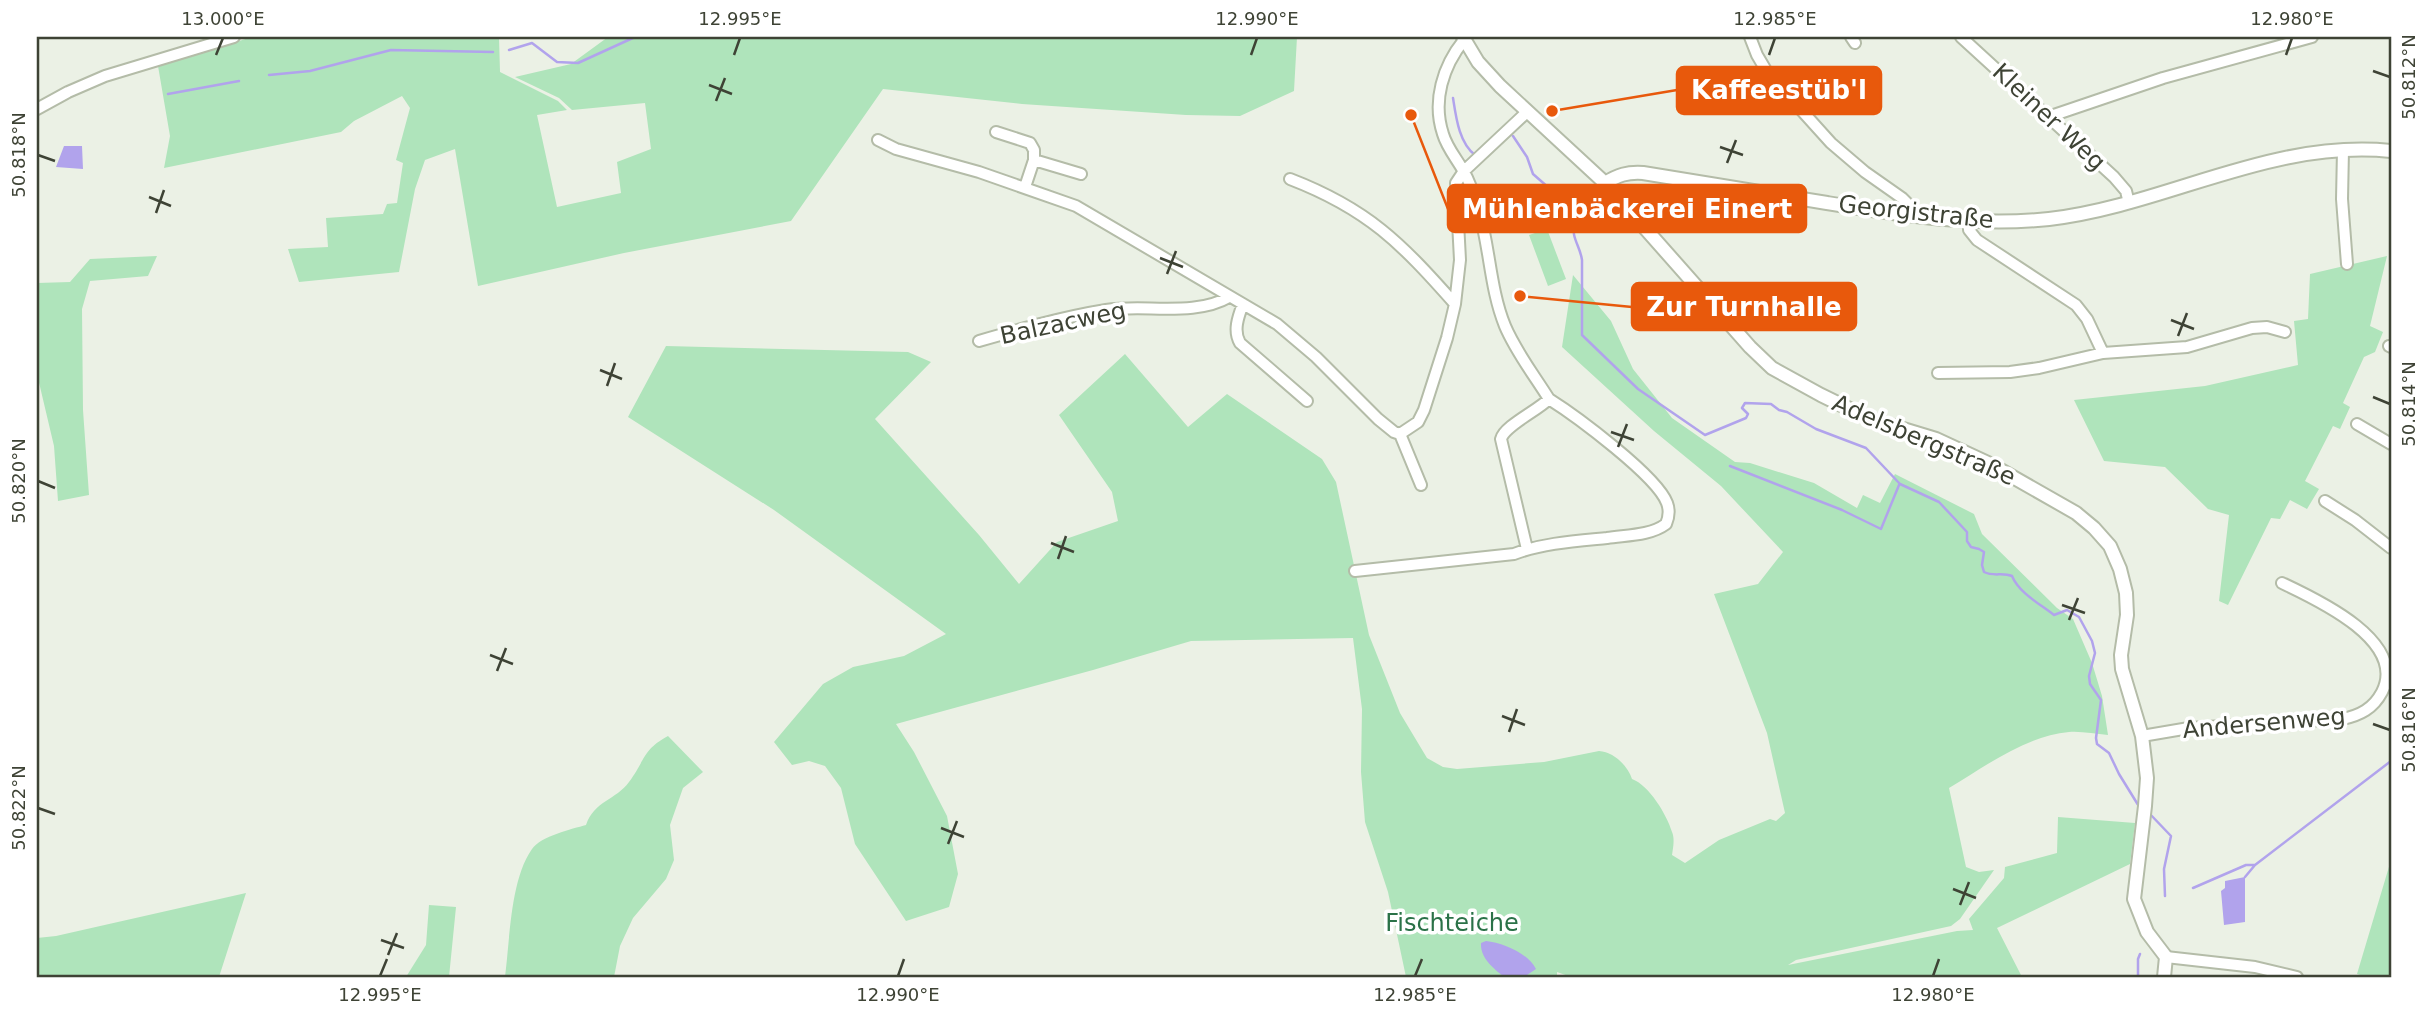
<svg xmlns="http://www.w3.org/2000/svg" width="2428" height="1014" font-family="'DejaVu Sans',sans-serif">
	<rect width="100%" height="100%" fill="#ebf1e5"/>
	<path fill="#afe4bb" d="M252,37H499L500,72L558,101L567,110L537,115L557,207L621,193L617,162L651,149L645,103L572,110L559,98L515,77L571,64L608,37H1297L1294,91L1240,116L1186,115L1022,104L883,89L791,221L624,253L478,286L455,149L425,160L415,189L399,272L299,282L288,249L328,247L326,218L383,214L387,204L397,203L403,163L396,160L410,108L402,96L354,121L341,132L164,168L170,136L158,66Z
		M1547,229L1566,279L1548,286L1529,235Z
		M157,256L148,276L90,281L82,309L83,410L89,495L58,501L54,446L37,374V283L70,282L90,259Z
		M2387,256L2370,326L2383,332L2375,352L2364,357L2343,403L2350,407L2340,429L2333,426L2305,481L2319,489L2307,509L2290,500L2280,519L2271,518L2228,605L2219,601L2229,515L2208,509L2165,467L2104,461L2074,400L2205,386L2298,365L2294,321L2308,319L2310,274Z
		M1573,275L1611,321L1633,369L1672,418L1735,462L1750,463L1814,483L1857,508L1863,495L1880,503L1895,474L1974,514L1982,534L2057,608L2073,619L2092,663L2102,696L2108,735C2095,734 2081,731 2069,732C2025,736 1986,766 1949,788L1966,867L1979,872L1994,870L1960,919L1951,926L1796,960L1788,965L1957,931L1973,930L1969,919L2004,878L2005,867L2057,853L2058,817L2135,823L2130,864L1997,928L2022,977H1571L1557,972V977H1406L1388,892L1365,822L1361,772L1362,709L1353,638L1191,641L1093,670L896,724L914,752L947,816L958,874L949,907L906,921L855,844L841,788L825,766L809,761L792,765L774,742L823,684L853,667L904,656L946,634L774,510L628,417L666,346L908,352L931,362L875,419L979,535L1019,584L1057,542L1118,521L1112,492L1059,415L1125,354L1188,427L1227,394L1322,459L1336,482L1369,635L1400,713L1427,758L1443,767L1457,769L1544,762L1599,751C1614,752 1628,766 1632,779C1649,785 1667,815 1672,832C1675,839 1673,848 1672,855L1685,863L1719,840L1770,819L1776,821L1785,813L1767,733L1714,594L1758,584L1783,552L1721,486L1654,431L1562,347Z
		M668,736L703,772L683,788L670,825L674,860L666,879L633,918L620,946L614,977H505C510,940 510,880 532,849C541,836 572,829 586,825C594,801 616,800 629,782C645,761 642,750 668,736Z
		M2391,860V977H2367L2357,974Z
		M246,893L219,977H37V938L56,936Z
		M429,905L456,907L449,977H406L426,945Z"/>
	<path fill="#b1a3ec" d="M64,146H82L83,169L56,167Z
		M2245,877V922L2224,925L2221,891L2225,888V881Z
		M1486,941C1503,943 1528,953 1536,969L1524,977H1504C1493,968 1480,958 1481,943Z"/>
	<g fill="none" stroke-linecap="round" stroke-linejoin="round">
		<path stroke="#b1a3ec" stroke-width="2.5" d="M509,50L532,43L557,62L578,63L635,37
			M269,75L310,71L391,50L493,52
			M168,94L239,81
			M1453,98C1456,117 1459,143 1475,155
			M1513,136L1527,157L1533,174L1549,188L1562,208L1575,222C1570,237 1580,245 1582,260V335L1638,389L1705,435L1746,418L1748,414L1742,408L1745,403L1771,404L1779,410L1787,412L1816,429L1866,448L1900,484L1939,502L1967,532V541L1971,547L1979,549L1984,552L1982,565L1984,572C1994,577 2002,572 2012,576C2019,593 2040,604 2054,615L2067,610L2079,617L2092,641L2095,653L2089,676L2090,684L2101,700L2096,738L2097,744L2109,753L2119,774L2140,808
			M1730,466L1842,510L1881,529L1899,485
			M2149,813L2171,836L2164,869L2165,896
			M2245,877L2255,865
			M2193,888L2246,865H2255L2391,761
			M2138,977V959L2140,954"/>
		<defs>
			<path id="minor" d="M1750,37L1757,55L1767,72L1831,143L1865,172L1902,198L1909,205L1910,216
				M1851,37L1855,43
				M1961,37L2114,177L2126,191L2129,203
				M1464,40C1443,66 1432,101 1443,134C1447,148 1457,159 1464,172C1471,184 1475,198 1479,211C1490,249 1490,289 1505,326C1516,352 1534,375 1549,399C1537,411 1504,426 1501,439L1527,549
				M37,109L68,92L105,76L234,37
				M2048,117L2163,78L2312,37
				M996,132L1030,143L1034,150V160
				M878,140L896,149L979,172L1076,206L1277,324L1316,357L1378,419L1394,432L1400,434L1418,422L1424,410L1447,338L1455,304L1460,260L1456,183L1464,171L1527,112
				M2343,150L2342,199L2347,264
				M1290,179C1368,209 1401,243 1455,304
				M1025,187L1034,160L1081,174
				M1969,221V230L1977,240L2076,305L2087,319L2103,353
				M1243,304C1238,317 1233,331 1240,343L1307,401
				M979,341C1021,329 1063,317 1106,310C1144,304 1195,317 1229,297
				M2389,346L2391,347
				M1938,373L2010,372L2039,368L2103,353L2187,347L2252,328L2267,327L2285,332
				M2357,424L2391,444
				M1400,434L1421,485
				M2325,501L2355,520L2391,548
				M1355,571L1514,554C1543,543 1576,541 1607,538C1626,535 1650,536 1666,524C1669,517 1670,511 1667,503C1657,476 1576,416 1549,399
				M2142,736L2189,728L2343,719C2360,715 2373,709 2382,692C2408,641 2316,599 2282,583
				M2166,957L2255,967L2297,977"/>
			<path id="tertiary" d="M1463,37L1478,62L1500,86L1605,183L1750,347L1772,368L1821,395L1870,419L1936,439L1990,464L2076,513L2094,528L2110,546L2120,569L2126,593L2127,615L2121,655L2122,669L2142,736L2147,778L2145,806L2134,899L2147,932L2166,957L2164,977
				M1605,183C1618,175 1627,172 1643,173C1704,183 1766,193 1827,203C1901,215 1974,227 2049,219C2167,205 2270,139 2391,151"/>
		</defs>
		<use href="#minor" stroke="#b4bca8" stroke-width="14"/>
		<use href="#tertiary" stroke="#b4bca8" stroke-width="16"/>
		<use href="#minor" stroke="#fff" stroke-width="10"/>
		<use href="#tertiary" stroke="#fff" stroke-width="12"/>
	</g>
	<path fill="none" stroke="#3e4335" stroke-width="2.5" d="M216,55L223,38M734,55L740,38M1251,55L1257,38M1769,55L1775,38M2286,55L2292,38M2373,71L2390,77M709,85L732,94M716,101L725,78M1720,147L1743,155M38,155L55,161M1727,163L1736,140M149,197L171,206M156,213L164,190M1160,258L1183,267M1167,274L1176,251M2171,320L2194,329M2178,336L2187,313M600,370L622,379M607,386L615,363M2373,397L2390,404M1611,432L1634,440M1618,447L1627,424M38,481L55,488M1051,543L1074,552M1058,559L1066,536M2062,605L2085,613M2069,620L2078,598M490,655L513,664M497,671L506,648M1502,716L1525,725M2373,724L2390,730M1509,732L1517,709M38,808L55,814M941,828L964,837M948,844L957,821M1953,889L1976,898M1960,905L1969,882M381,940L404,948M388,955L397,933M380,976L387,959M898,976L904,959M1415,976L1422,959M1933,976L1939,959"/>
	<g text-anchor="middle" stroke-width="7" stroke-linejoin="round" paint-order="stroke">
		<g font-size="24" fill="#3e4335" stroke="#fff">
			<text transform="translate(2049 117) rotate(43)" y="8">Kleiner Weg</text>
			<text transform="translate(1916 212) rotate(6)" y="8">Georgistraße</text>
			<text transform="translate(1063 323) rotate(-12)" y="8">Balzacweg</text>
			<text transform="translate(1924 440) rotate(23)" y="8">Adelsbergstraße</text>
			<text transform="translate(2264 723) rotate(-5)" y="8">Andersenweg</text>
		</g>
		<g font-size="24" fill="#2b7248" stroke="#fff">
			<text x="1452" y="931">Fischteiche</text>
		</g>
	</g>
	<path fill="none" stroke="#e8590c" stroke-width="2.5" d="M1552 111L1677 90M1411 115L1448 209M1520 296L1632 307"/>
	<g fill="#e8590c" stroke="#fff" stroke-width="2.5">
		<circle cx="1552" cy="111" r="7"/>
		<circle cx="1411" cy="115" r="7"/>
		<circle cx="1520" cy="296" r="7"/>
	</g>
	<g fill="#e8590c" stroke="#e8590c" stroke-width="2.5">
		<rect x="1677" y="67" width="204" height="47" rx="7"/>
		<rect x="1448" y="185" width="358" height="47" rx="7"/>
		<rect x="1632" y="283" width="224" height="47" rx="7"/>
	</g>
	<g font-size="26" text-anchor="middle" font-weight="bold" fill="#fff">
		<text x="1779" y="99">Kaffeestüb'l</text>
		<text x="1627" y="218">Mühlenbäckerei Einert</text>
		<text x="1744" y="316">Zur Turnhalle</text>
	</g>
	<rect width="2428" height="1014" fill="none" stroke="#ffffff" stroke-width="77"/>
	<rect x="38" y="38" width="2352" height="938" fill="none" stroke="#3e4335" stroke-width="2.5"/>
	<g font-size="18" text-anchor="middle" fill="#3e4335">
		<text x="223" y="25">13.000°E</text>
		<text x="740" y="25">12.995°E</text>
		<text x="1257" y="25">12.990°E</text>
		<text x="1775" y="25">12.985°E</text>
		<text x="2292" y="25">12.980°E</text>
		<text transform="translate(2409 77) rotate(-90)" y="6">50.812°N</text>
		<text transform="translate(19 155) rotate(-90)" y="6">50.818°N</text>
		<text transform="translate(2409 404) rotate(-90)" y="6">50.814°N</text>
		<text transform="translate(19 481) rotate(-90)" y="6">50.820°N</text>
		<text transform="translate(2409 730) rotate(-90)" y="6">50.816°N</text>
		<text transform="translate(19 808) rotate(-90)" y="6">50.822°N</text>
		<text x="380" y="1001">12.995°E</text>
		<text x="898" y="1001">12.990°E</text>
		<text x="1415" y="1001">12.985°E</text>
		<text x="1933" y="1001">12.980°E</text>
	</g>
</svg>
